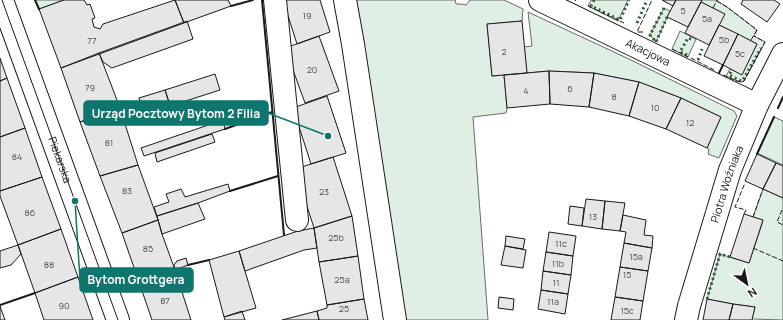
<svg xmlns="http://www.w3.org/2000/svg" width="783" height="320" font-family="Manrope,sans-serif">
	<rect width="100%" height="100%" fill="#fff"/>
	<path fill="#e0efe3" stroke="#6a6a6a" d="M35,0H64L39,9Z
		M353,0H455L456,4H461L466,5L470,0H504L523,9L522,21L487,24L492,76L504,75L507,108L506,113L473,117L488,320H400Z
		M591,0H628L618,21L588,6Z
		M702,0H717V1L727,7L757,30L754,36L765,42L744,81L742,82L737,81L726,76L730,69L742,74L757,44L719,25L724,14L701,2Z
		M664,8L670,11L656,42L650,35Z
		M528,12L629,59L734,111L737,116L719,158L708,154L709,149L707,148L721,117L681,98L639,82L594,73L549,71L527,73L524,47L532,46Z
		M680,31L696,39L688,57L672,49Z
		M774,117L783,121V165L757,153Z
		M763,189L783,198V320L752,319L755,307L733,304L707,299L720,254L749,263L763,221L753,217Z"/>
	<path fill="#e6e6e6" stroke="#1a1a1a" d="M64,0H84L87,5L90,4L95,18L92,19L94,27L100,29L103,24L175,0L184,23L61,68L39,9Z
		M175,0H228L231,6L184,23Z
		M283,0H320L330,32L297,44Z
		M662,0H676L673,6Z
		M676,0H702L688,27L667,17Z
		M743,0H774L780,4L767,22L741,4Z
		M701,2L725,14L709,45L685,33Z
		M187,21L193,39L112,68L103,62L99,53Z
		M522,21L527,73L492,76L487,24Z
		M719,25L738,34L723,65L704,56Z
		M738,34L757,44L742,75L723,65Z
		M319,36L339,91L305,103L285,48Z
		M99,53L120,108L80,122L61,68Z
		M0,58L7,78L0,81Z
		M549,71L550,104L507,108L504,75Z
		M549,71L594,73L589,107L550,104Z
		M594,73L639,82L629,116L589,107Z
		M215,74L220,90L170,106L165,90Z
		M7,78L25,128L0,137V81Z
		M639,82L681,98L666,129L629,116Z
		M165,90L169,102L159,105L142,106L139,98Z
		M327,96L346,153L311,164L293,108Z
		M681,98L721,117L707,148L666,129Z
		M120,108L138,165L100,176L80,122Z
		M223,120L225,129L144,156L141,148Z
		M25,128L42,177L0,191V137Z
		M212,134L215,142L157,162L155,153Z
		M757,154L776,163L763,189L745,181Z
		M333,157L352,216L314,228L295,169Z
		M776,163L783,166V198L763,189Z
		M138,165L158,220L122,233L100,176Z
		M42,177L61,229L18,245L0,196V191Z
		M228,184L230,191L198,203L157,216L154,207L169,202L166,194L181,189L185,197Z
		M586,199L605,201L602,229L582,226Z
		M605,201L625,203L620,231L602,229Z
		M198,203L205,219L162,234L157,216Z
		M570,206L584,208L582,226L568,224Z
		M744,214L763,220L749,263L730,257Z
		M623,215L646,220L644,235L653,236L652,248L624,243L626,232L620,231Z
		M352,216L358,256L319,262L314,228Z
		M158,220L162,234L175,270L139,282L122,233Z
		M314,228L317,248L304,250L245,271L239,251L298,231Z
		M61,229L78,277L35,293L18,245Z
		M549,232L576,236L573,256L546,252Z
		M506,236L525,239L523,249L505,246Z
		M624,243L652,248L648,271L620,267Z
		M18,245L21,254L11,265L0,268V251Z
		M505,246L526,250L523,268L501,265Z
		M239,251L256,308L224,317L209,260Z
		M546,252L573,256L571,275L543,271Z
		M358,256L364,299L327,305L319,262Z
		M186,258L188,265L175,270L174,265L177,261Z
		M620,267L648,271L643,301L615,297Z
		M175,270L191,320H152L139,282Z
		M543,271L571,275L568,294L541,290Z
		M78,277L93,320H44L35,293Z
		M541,290L568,294L565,314L538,309Z
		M499,297L514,299L513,310L498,308Z
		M615,297L643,301L640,320H611Z
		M364,299L368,320H319L317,311L327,308V305Z
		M707,299L733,304L729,320H703Z
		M733,304L755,307L752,320H729Z
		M0,306L5,320H0Z
		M242,311L245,320H225L224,317Z
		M317,311L319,320H282Z"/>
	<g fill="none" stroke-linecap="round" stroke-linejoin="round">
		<defs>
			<g id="minor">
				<path d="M2,0L118,320"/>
				<path d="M275,0L297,220"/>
				<path d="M345,0L353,44L395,320"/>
				<path id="s1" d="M540,0L757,105"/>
				<path id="s2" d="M686,320L689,306L730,170L757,105L783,54"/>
			</g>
		</defs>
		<use href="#minor" stroke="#1a1a1a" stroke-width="24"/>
		<use href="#minor" stroke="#fff" stroke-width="22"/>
		<path stroke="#1a1a1a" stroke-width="1" id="s3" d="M2,0L118,320"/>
		<path stroke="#2b5a34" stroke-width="3" stroke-dasharray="2 3" stroke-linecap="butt" d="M594,0L591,6L620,20L629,0
			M664,8L650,35L656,42L667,17
			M637,23L647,0
			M687,55L680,52L688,38L693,40
			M698,60L702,49
			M731,72L729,75L741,81L743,80L761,48
			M707,299L720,254L730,257"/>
		<path stroke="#1a1a1a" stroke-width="1" stroke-dasharray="5 2" stroke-linecap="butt" d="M575,0L576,1
			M717,1L727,7L757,30L751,40
			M588,6L624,23
			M713,8L717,0
			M643,32H637L652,0
			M672,49L688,57
			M691,58L716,71
			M723,75L737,81L742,82L744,81L765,42L754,36
			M782,210L777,222L783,225
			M744,214L746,210L735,207L745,183
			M753,217L763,189
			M753,248L783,261"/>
		<path stroke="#1a1a1a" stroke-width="2" d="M35,0L39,9
			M262,0L284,235
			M231,6L253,0
			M719,73L723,65
			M778,108L783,97
			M225,129L272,112
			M757,154L774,117
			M230,191L278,176
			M188,265L209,260
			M0,305L35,293"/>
	</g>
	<g text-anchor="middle" stroke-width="3" stroke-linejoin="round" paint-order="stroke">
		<g font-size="9" fill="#4d4d4d">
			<text x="683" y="14">5</text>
			<text x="307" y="19">19</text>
			<text x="707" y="22">5a</text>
			<text x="724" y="43">5b</text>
			<text x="92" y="44">77</text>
			<text x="504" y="55">2</text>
			<text x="740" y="57">5c</text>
			<text x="312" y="73">20</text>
			<text x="90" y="91">79</text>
			<text x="570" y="92">6</text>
			<text x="526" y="94">4</text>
			<text x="614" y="100">8</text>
			<text x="655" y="111">10</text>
			<text x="690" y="126">12</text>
			<text x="109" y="146">81</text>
			<text x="17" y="160">84</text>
			<text x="127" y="194">83</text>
			<text x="324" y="195">23</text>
			<text x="30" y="216">86</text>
			<text x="593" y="220">13</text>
			<text x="336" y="241">25b</text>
			<text x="561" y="247">11c</text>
			<text x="148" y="252">85</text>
			<text x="636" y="260">15a</text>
			<text x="558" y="267">11b</text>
			<text x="49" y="268">88</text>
			<text x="627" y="278">15</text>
			<text x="342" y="283">25a</text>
			<text x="556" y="286">11</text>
			<text x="165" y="304">87</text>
			<text x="553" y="305">11a</text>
			<text x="64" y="309">90</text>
			<text x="344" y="312">25</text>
			<text x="627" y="314">15c</text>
		</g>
		<g font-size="11" fill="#1a1a1a" stroke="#fff">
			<text dy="4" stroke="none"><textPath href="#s1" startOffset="120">Akacjowa</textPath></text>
			<text dy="4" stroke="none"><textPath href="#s3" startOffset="170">Piekarska</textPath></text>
			<text dy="4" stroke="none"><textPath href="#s2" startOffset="142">Piotra Woźniaka</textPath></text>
		</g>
	</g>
	<path fill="none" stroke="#0f766e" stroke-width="1.5" d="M328 136L268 113M75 201L80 280"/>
	<g fill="#0f766e" stroke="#fff" stroke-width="1.5">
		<circle cx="328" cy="136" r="4"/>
		<circle cx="75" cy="201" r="4"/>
	</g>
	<g fill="#0f766e" stroke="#0f766e" stroke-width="1.5">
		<rect x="84" y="101" width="184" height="24" rx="4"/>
		<rect x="80" y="268" width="113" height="24" rx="4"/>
	</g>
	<g font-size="12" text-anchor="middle" font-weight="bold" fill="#fff">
		<text x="176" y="118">Urząd Pocztowy Bytom 2 Filia</text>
		<text x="136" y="284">Bytom Grottgera</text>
	</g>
	<g transform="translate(747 284) rotate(147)" stroke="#ffffff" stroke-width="3" paint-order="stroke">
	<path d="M0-3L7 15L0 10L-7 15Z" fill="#1a1a1a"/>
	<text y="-6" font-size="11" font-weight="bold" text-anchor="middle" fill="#1a1a1a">N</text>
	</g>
</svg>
